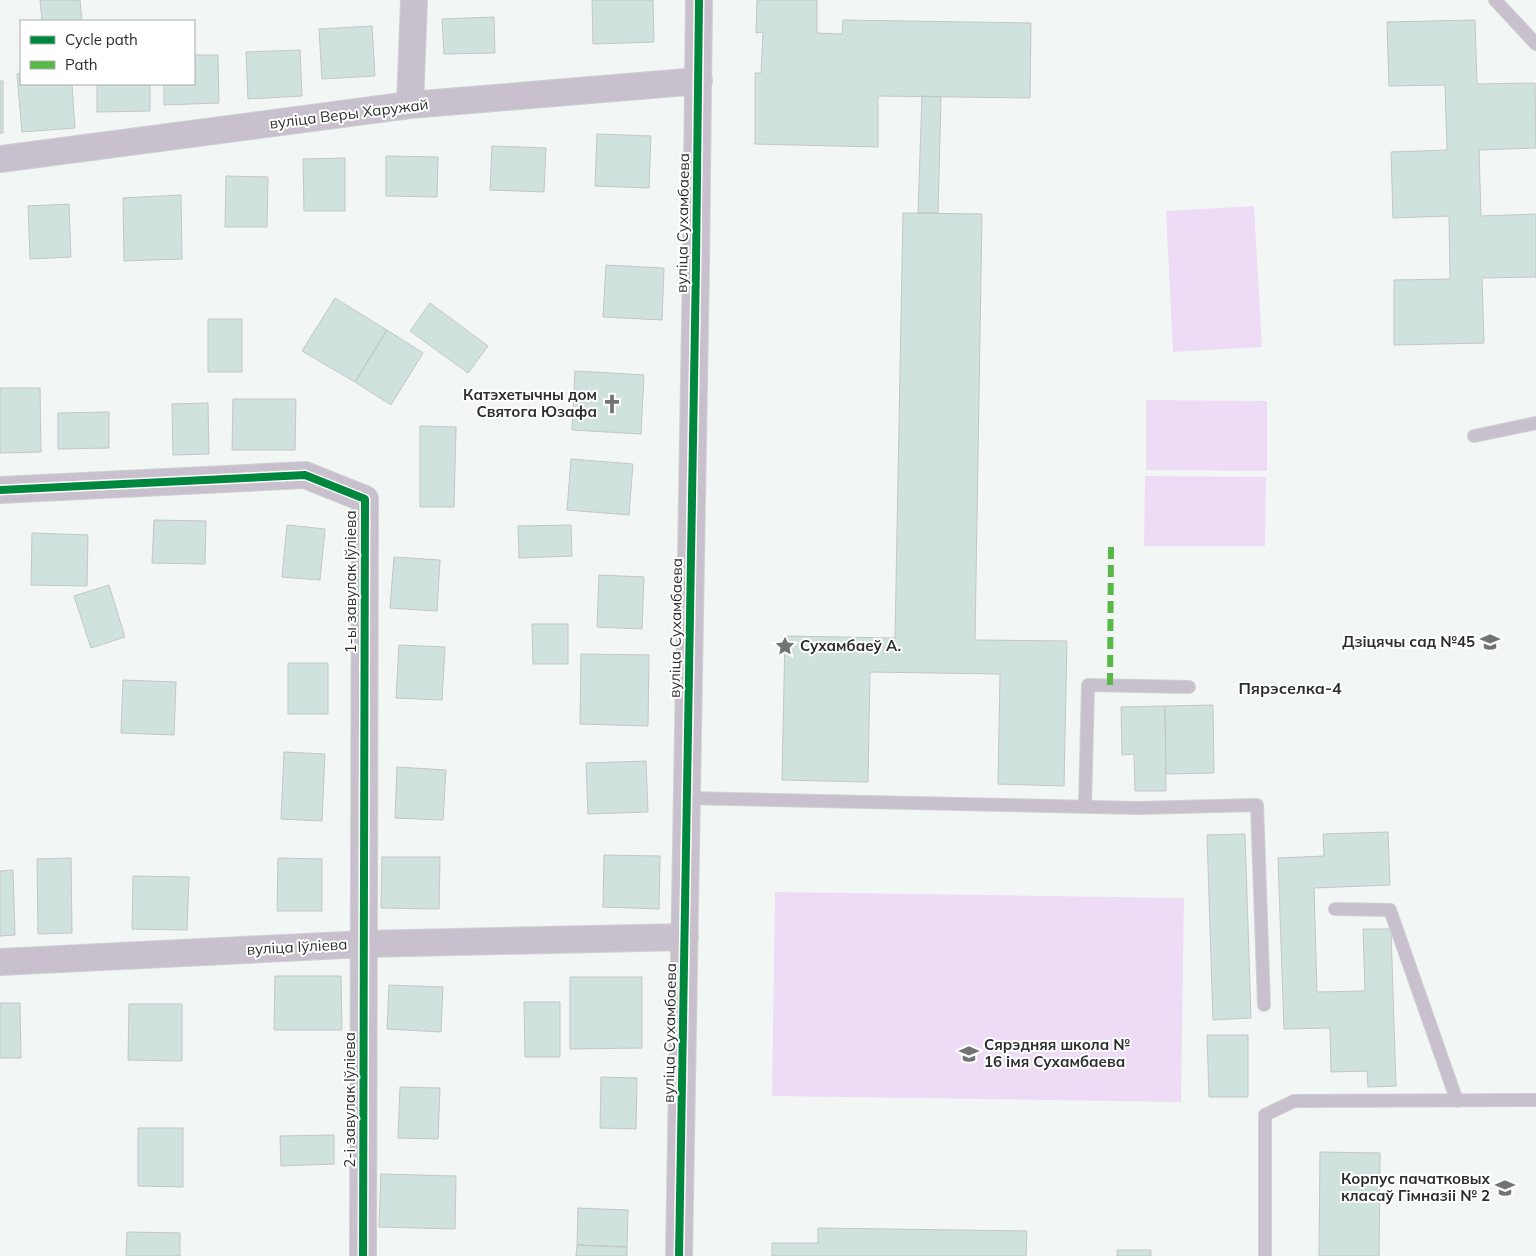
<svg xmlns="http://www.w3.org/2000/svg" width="1536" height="1256" font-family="Mulish,sans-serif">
	<rect width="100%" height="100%" fill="#f2f6f5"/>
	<path fill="#eedcf7" d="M1254,206L1262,347L1173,352L1166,211Z
		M1146,400L1267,401V471L1146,470Z
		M1145,476L1266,477L1265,546H1144Z
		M775,892L1184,898L1181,1102L772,1096Z"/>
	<path fill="#cfe2de" stroke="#c3c7c6" d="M40,0H80L82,21H42Z
		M592,0H653L654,42L593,44Z
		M757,0H817V33L842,34L843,20L1031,23L1030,98L878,96V147L755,144V73H761L763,32L756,33Z
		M494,17L495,53L444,54L442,19Z
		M1475,20L1477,84L1535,83L1536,148L1479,150L1481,216L1536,214V277L1482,278L1484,343L1394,345V280L1450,279L1449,216L1393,218L1391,152L1447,150L1445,85L1389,86L1387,22Z
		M372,26L375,76L322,79L319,29Z
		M300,50L302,96L248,99L246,52Z
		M194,55H218L219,103L164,105V84H194Z
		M21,73V84H72L75,128L22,132L17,74Z
		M0,81H3V133H0Z
		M97,84H150V111L97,112Z
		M922,96L941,97L938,213H918Z
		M597,134L651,136L649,188L595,186Z
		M492,146L546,148L544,192L490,190Z
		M386,156L438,157L437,197L386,196Z
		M345,158V211H304L303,159Z
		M226,176L268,177L267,227H225Z
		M181,195L182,259L124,261L123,198Z
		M69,204L71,257L30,259L28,206Z
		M903,213L982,214L975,640L1067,641L1064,786L998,784L1000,674L870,672L868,782L782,780L785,636L895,638Z
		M606,265L664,268L662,320L603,317Z
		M335,298L387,330L355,382L302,351Z
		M430,303L488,346L468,373L410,331Z
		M208,319H242V372H208Z
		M387,330L423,353L391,405L355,382Z
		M575,371L644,375L641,434L572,430Z
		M0,388H40L41,452L0,453Z
		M233,399H296L295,450H232Z
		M208,403L209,454L173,455L172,404Z
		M109,412V448L58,449V413Z
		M420,426L456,427L454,507H420Z
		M571,459L633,464L629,515L567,510Z
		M154,520L206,521L205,564L152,563Z
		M287,525L325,529L320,580L282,577Z
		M571,525L572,556L519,558L518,526Z
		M32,533L88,535L87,586L31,585Z
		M394,557L440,560L437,611L390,608Z
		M599,575L644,577L642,629L597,627Z
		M109,585L125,637L91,648L74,596Z
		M532,624H568V664H533Z
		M399,645L445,647L442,700L396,698Z
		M581,654L649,655L648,726L580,724Z
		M288,663H328V714H288Z
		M123,680L176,682L174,735L121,733Z
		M1213,705L1214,773L1166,774L1165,706Z
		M1165,706L1166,791H1135L1134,754L1122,755L1121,707Z
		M284,752L325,754L322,821L281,819Z
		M646,761L648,812L588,814L586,763Z
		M397,767L446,770L443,820L395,818Z
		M1388,832L1390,885L1314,888L1317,992L1365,991L1363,929H1391L1396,1086L1368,1087L1367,1071L1331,1072L1330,1028L1284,1029L1278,858L1324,856L1323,834Z
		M1245,834L1251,1018L1213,1020L1207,835Z
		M604,855L660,856L659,909L603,907Z
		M382,857H440L439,909L381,908Z
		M71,858L72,933L38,934L37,859Z
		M278,858L322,859V911H277Z
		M13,870L15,935L0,936V871Z
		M133,876L189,877L187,930L132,929Z
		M275,976H341L342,1030H274Z
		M570,977H642V1048L570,1049Z
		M389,985L443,987L441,1032L387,1029Z
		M524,1002H560V1057H525Z
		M0,1003H20L21,1058H0Z
		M129,1004H182V1061L128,1060Z
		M1207,1035H1248V1097H1209Z
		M601,1077L637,1078L636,1129L600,1128Z
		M400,1087L440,1088L438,1139L398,1138Z
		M138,1128H183V1187L138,1186Z
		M334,1135V1164L281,1166L280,1136Z
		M1320,1152L1380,1153L1379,1256H1319Z
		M381,1174L456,1176L455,1229L379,1227Z
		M578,1208L628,1210L627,1247L577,1245Z
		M818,1228L1027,1231L1026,1256H772V1243H818Z
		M127,1232L180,1233V1256H126Z
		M577,1245L627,1247V1256H576Z
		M1117,1250H1151V1256H1117Z"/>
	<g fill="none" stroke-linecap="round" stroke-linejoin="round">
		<defs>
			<path id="lane" d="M1495,0L1536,44
				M1474,436L1536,423
				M687,798L1139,808L1257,805L1264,1005
				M1085,806L1088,685L1189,687
				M1335,909L1390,910L1457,1101
				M1265,1256V1115L1294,1101L1536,1100"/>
			<path id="street" d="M410,105L414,0
				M0,159L410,105L699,81
				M0,490L305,475L365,499L363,1256
				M0,962L365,944L685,937
				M679,1256L696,265L699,0"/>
		</defs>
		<use href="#lane" stroke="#cfd1d1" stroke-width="14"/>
		<use href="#street" stroke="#cfd1d1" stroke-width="28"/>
		<use href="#lane" stroke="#c8c0cd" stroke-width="12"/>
		<use href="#street" stroke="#c8c0cd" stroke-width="26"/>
		<path stroke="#58b947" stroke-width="6" stroke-dasharray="12 6" stroke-linecap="butt" d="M1110,685L1111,544"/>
		<defs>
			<path id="cycleway" d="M0,490L305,475L365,499L363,1256
				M679,1256L696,265L699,0"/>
		</defs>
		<use href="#cycleway" stroke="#fff" stroke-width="11"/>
		<use href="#cycleway" stroke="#00873e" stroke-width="8"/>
	</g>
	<defs>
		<symbol id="church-bare" viewBox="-9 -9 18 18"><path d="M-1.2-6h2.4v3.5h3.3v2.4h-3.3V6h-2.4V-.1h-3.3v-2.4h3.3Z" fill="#717474" stroke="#fff" stroke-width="2.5" paint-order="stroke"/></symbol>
		<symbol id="school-bare" viewBox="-9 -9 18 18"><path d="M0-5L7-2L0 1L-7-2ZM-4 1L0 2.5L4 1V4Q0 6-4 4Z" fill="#717474" stroke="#fff" stroke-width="2.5" paint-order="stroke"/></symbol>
		<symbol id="sight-bare" viewBox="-9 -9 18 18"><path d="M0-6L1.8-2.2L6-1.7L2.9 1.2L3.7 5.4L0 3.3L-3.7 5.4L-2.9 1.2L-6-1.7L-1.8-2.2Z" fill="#717474" stroke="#fff" stroke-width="2.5" paint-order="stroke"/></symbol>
	</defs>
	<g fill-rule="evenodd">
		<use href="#church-bare" x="598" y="390" width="28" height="28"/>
		<use href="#school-bare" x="1476" y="628" width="28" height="28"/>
		<use href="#sight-bare" x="771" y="632" width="28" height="28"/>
		<use href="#school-bare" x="955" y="1040" width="28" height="28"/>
		<use href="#school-bare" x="1491" y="1174" width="28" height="28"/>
	</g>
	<g text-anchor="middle" stroke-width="4" stroke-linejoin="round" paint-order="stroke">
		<g font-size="15" fill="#2c2e2e" stroke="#fff">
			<text transform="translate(349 114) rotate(-7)" y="5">вуліца Веры Харужай</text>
			<text transform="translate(683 223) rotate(-89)" y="5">вуліца Сухамбаева</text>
			<text transform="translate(351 582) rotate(-90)" y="5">1-ы завулак Іўліева</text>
			<text transform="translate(676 628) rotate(-89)" y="5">вуліца Сухамбаева</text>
			<text transform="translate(297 947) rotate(-3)" y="5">вуліца Іўліева</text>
			<text transform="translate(670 1033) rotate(-89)" y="5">вуліца Сухамбаева</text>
			<text transform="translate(350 1100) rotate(-90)" y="5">2-і завулак Іўліева</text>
		</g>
		<g font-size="15" font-weight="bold" fill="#2c2e2e" stroke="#fff" text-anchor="end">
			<text x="597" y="400">Катэхетычны дом<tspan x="597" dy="17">Святога Юзафа</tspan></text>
			<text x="1475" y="647">Дзіцячы сад №45</text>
			<text x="800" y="651" text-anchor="start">Сухамбаеў А.</text>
			<text x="984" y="1050" text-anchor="start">Сярэдняя школа №<tspan x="984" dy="17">16 імя Сухамбаева</tspan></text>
			<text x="1490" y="1184">Корпус пачатковых<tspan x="1490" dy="17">класаў Гімназіі № 2</tspan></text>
		</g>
		<g font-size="16" font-weight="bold" fill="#2c2e2e" stroke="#fff">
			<text x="1290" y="694">Пярэселка-4</text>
		</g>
	</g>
	<rect x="20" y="20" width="175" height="65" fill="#ffffff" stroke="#ababab"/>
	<rect x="30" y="36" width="25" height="8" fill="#00873e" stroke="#ababab"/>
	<text x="65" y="45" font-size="15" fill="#2c2e2e">Cycle path</text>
	<rect x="30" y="61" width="25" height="8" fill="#58b947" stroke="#ababab"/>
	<text x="65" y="70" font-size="15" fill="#2c2e2e">Path</text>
</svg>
